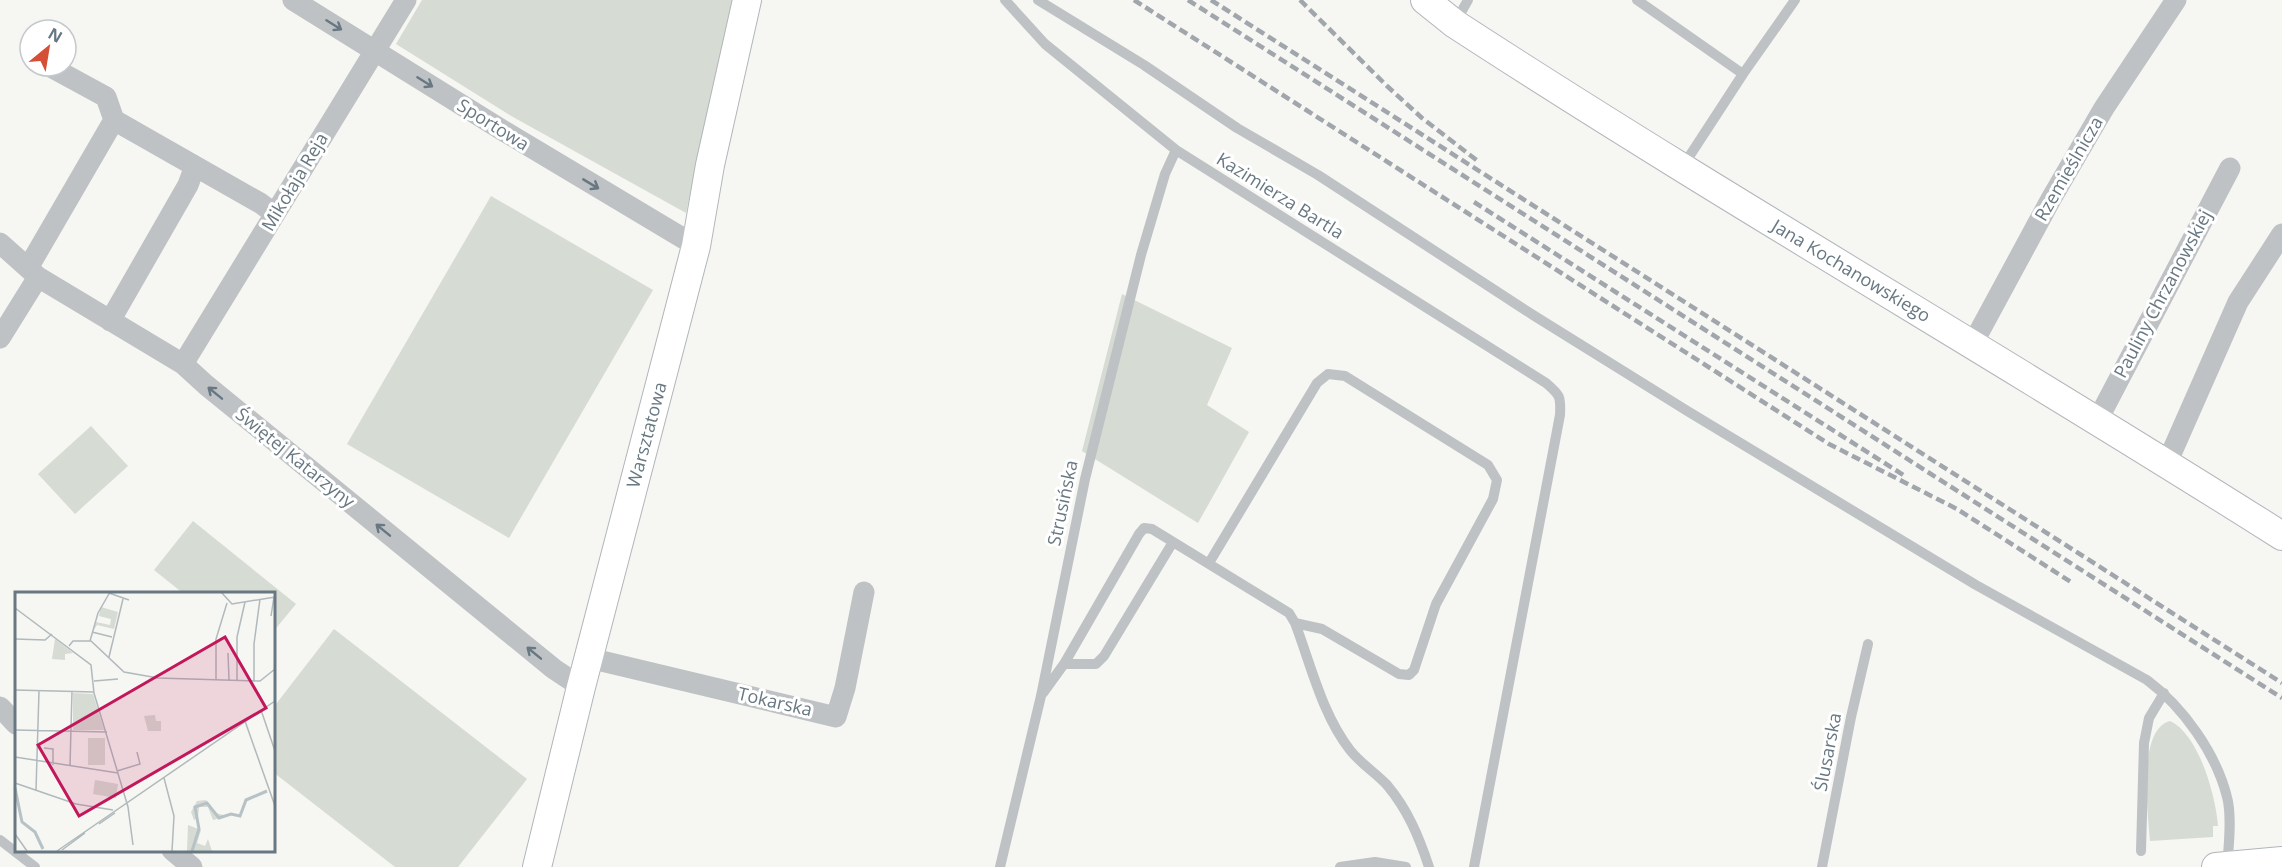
<svg xmlns="http://www.w3.org/2000/svg" width="2282" height="867" font-family="'Open Sans',sans-serif">
	<rect width="100%" height="100%" fill="#f6f6f3"/>
	<path fill="#d6dbd3" d="M422,0H732L686,213L513,117L396,44Z
		M491,196L653,290L509,538L347,444Z
		M1122,294L1232,348L1207,405L1249,432L1198,523L1082,451Z
		M91,426L128,466L75,514L38,474Z
		M193,521L296,604L273,632V594H184L154,570Z
		M334,629L527,779L458,867H395L273,772V708Z
		M2170,721C2199,734 2216,797 2218,826H2213V837L2150,841C2148,814 2137,729 2170,721Z"/>
	<g fill="none" stroke-linecap="round" stroke-linejoin="round">
		<defs>
			<path id="secondary" d="M1425,0L1455,24C1727,201 2008,362 2282,536
				M537,867L581,687L696,246L710,165L747,0
				M2216,867L2282,861"/>
		</defs>
		<use href="#secondary" stroke="#b0b6ba" stroke-width="30"/>
		<path stroke="#bec2c5" stroke-width="10" d="M1005,0L1045,44L1176,150L1546,383C1560,395 1561,396 1560,415L1474,867
			M1038,0L1144,65L1237,128L1318,175L1533,315L1689,412L1976,585L2147,680C2183,707 2216,753 2227,797C2232,815 2229,846 2227,866
			M1637,0L1743,74L1683,166
			M1455,23L1468,0
			M1743,74L1795,0
			M1209,563L1317,383L1328,374L1345,376L1488,465L1497,480L1493,499L1436,604L1414,670L1409,675L1399,674L1322,629L1295,623
			M1064,664H1096L1104,656L1173,542
			M1043,693L1064,664L1139,534L1144,528L1152,529L1289,613L1295,623C1311,665 1322,714 1350,750C1361,764 1376,773 1387,785C1408,810 1419,837 1429,867
			M0,840L35,867
			M2141,851L2144,743L2149,718L2164,693
			M1000,867L1041,696L1085,479L1141,255L1165,174L1176,150
			M1340,867L1375,862L1406,867
			M1822,867L1851,717L1868,644"/>
		<path stroke="#bec2c5" stroke-width="21" d="M293,0L502,130L696,246
			M114,120L260,203L275,214
			M0,243L38,277L183,364L206,385L554,669L581,687
			M28,268L114,120L106,97L49,66
			M110,321L188,185L195,166
			M0,338L38,277
			M1972,345L2051,199L2104,108L2176,0
			M183,364L406,0
			M2097,421L2230,168
			M2167,463L2238,302L2282,234
			M589,658L836,717L845,688L864,592
			M0,707L16,724
			M172,850L192,867"/>
		<use href="#secondary" stroke="#fff" stroke-width="28"/>
		<path stroke="#a0a6ab" stroke-width="4.5" stroke-dasharray="9 4.5" stroke-linecap="butt" d="M1134,0L1829,444L1957,509L2071,582
			M1188,0L2282,698
			M1211,0L2282,683
			M1300,0L1387,86L1422,118L1479,162
			M1474,202L1905,476"/>
	</g>
	<defs><path id="oneway-shaft" d="M-6 0H5M1.5-3L5.5 0L1.5 3" fill="none" stroke-width="1.6" stroke-linecap="round" stroke-linejoin="round" transform="scale(1.5)"/></defs>
	<g stroke="#687882">
		<use href="#oneway-shaft" transform="translate(334 25) rotate(32)"/>
		<use href="#oneway-shaft" transform="translate(425 82) rotate(32)"/>
		<use href="#oneway-shaft" transform="translate(591 184) rotate(31)"/>
		<use href="#oneway-shaft" transform="translate(215 393) rotate(-141)"/>
		<use href="#oneway-shaft" transform="translate(383 530) rotate(-141)"/>
		<use href="#oneway-shaft" transform="translate(534 653) rotate(-141)"/>
	</g>
	<g text-anchor="middle" stroke-width="6" stroke-linejoin="round" paint-order="stroke">
		<g font-size="18" fill="#687882" stroke="#fff">
			<text transform="translate(493 125) rotate(32)" y="6">Sportowa</text>
			<text transform="translate(2069 169) rotate(-60)" y="6">Rzemieślnicza</text>
			<text transform="translate(295 182) rotate(-59)" y="6">Mikołaja Reja</text>
			<text transform="translate(1280 196) rotate(32)" y="6">Kazimierza Bartla</text>
			<text transform="translate(1851 271) rotate(31)" y="6">Jana Kochanowskiego</text>
			<text transform="translate(2163 294) rotate(-62)" y="6">Pauliny Chrzanowskiej</text>
			<text transform="translate(647 435) rotate(-75)" y="6">Warsztatowa</text>
			<text transform="translate(295 458) rotate(39)" y="6">Świętej Katarzyny</text>
			<text transform="translate(1063 503) rotate(-78)" y="6">Strusińska</text>
			<text transform="translate(775 702) rotate(13)" y="6">Tokarska</text>
			<text transform="translate(1828 752) rotate(-79)" y="6">Ślusarska</text>
		</g>
	</g>
	<g transform="translate(15 592)">
		<rect width="260" height="260" fill="#f6f6f3"/>
		<path d="M86,15L103,20L99,37L82,33L78,39L81,30L95,33L96,27L84,24ZM40,47L58,61L50,62V68L37,67ZM58,101L78,102L89,138H58ZM140,123L141,129H146V139H133L129,124ZM73,146H90V173H73ZM80,188L103,192L101,206L78,202ZM191,208L200,221L213,224L198,228L193,215H184L183,226L179,228L176,220L182,209ZM173,233L186,238L182,251L190,254L193,247L197,259H172Z" fill="#d6dbd3"/>
		<path fill="none" stroke="#b6c2c5" stroke-width="3" d="M0,196L7,230L20,240L28,257M177,259L184,237L180,215L192,211L204,226L216,222L225,224L231,208L252,199"/>
		<path fill="none" stroke="#b0b9bc" stroke-width="1.5" d="M206,0L217,12L260,5M94,1L114,8M0,16L76,73L79,101L113,215L118,253M256,24L259,5M77,40L97,45M260,42V76M0,47L30,48L37,42M75,49L83,21L95,0M54,54L58,49H76L109,80L143,86L245,89L260,77M213,61L214,88M94,65L108,7M201,88V47L212,11M222,88V45L230,10M79,89L103,87M239,89V52L245,7M0,98L79,100M246,118L260,159M230,129L260,214M0,138L92,140M29,156L38,157V173M0,165L103,181M55,174L57,99M102,179L125,172L122,160M149,186L159,224L157,259M0,191L61,212L98,218M21,198L24,99M84,232L100,221M0,242L12,259M47,258L70,241M42,259L260,109"/>
		<path fill="#c2185b" fill-opacity="0.15" stroke="#c2185b" stroke-width="3" d="M210,45L251,116L64,224L23,153Z"/>
		<rect width="260" height="260" fill="none" stroke="#687882" stroke-width="3"/>
	</g>
	<g transform="translate(48 48) rotate(30)"><circle r="28" fill="#ffffff" stroke="#c3c9cd" stroke-width="1.5"/>
	<path d="M0-4.5L10 22L0 15L-10 22Z" fill="#d44f36"/>
	<text y="-9" font-size="16" font-weight="bold" text-anchor="middle" fill="#687882">N</text>
	</g>
</svg>
